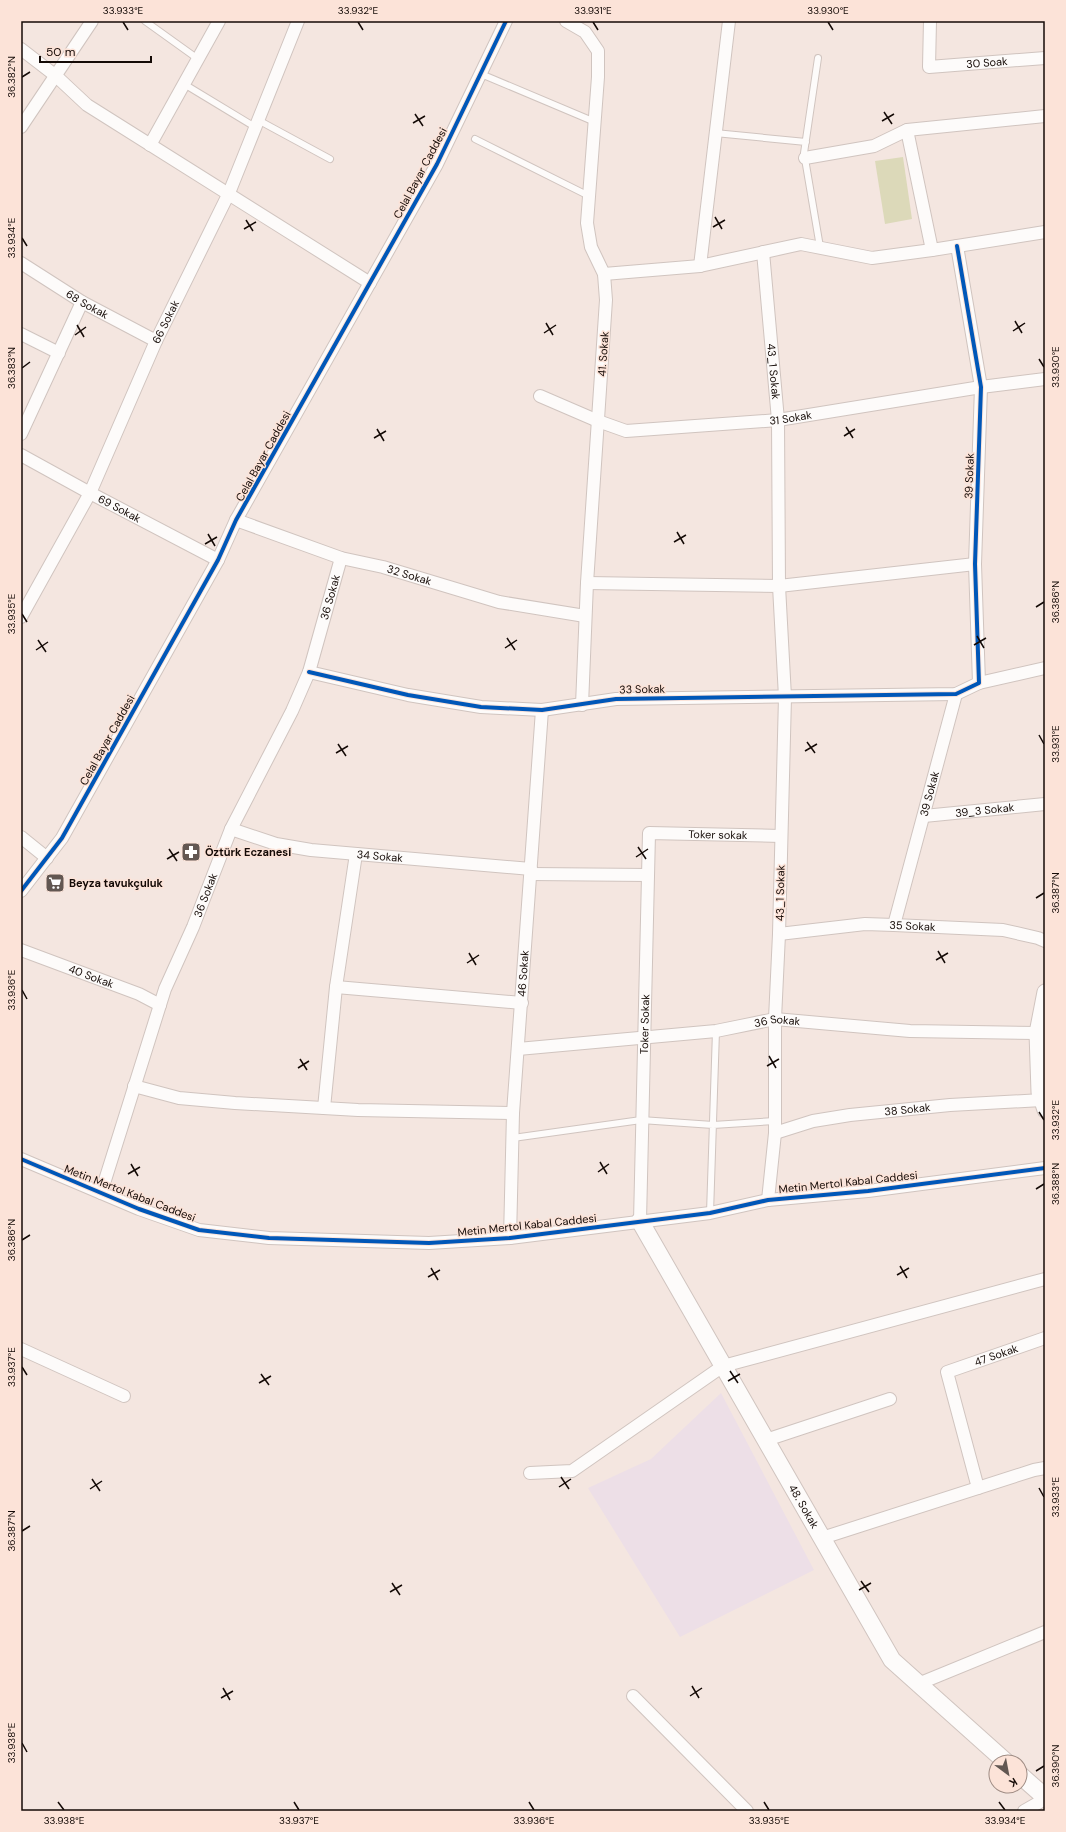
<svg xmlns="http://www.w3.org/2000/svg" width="1066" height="1832" font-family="'DM Sans',sans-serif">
	<rect width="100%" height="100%" fill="#f4e6e0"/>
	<path fill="#eddfe7" d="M721,1393L814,1570L680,1637L588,1488L651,1459Z"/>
	<path fill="#dcd9b9" d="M903,157L912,219L885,224L875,161Z"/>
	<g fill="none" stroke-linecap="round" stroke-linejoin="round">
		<defs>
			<path id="service" d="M145,21L198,59
				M818,58L804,153L820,247
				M481,74L595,122
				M184,84L255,127
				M258,120L330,159
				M715,133L806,142
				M475,139L589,196
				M513,1138L641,1120L713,1125L775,1121
				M710,1213L716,1031"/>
			<g id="minor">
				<path d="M566,21L585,32L598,51V77L587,223L591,247L604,274L606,300L587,583L582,705"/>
				<path id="s1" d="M930,21L929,67L1045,58"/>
				<path d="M21,49L56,76L87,105L370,283"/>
				<path d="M21,127L92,21"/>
				<path d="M907,130L932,250"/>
				<path d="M150,145L219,21"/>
				<path d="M805,158L874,146L907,130L1045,116"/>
				<path id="s2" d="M763,252L778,420L779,586L975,564"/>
				<path id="s3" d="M21,263L82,302L156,341"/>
				<path d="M700,266L729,21"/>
				<path d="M604,274L700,266L801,244L872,258L932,250L1045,232"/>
				<path d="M21,334L59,353"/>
				<path id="s4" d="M540,396L598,421L626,431L778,420L981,387L1045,379"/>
				<path d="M21,434L82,302"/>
				<path id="s5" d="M21,455L90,493L218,560"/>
				<path id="s6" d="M236,520L341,558L383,567L499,602L585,616"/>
				<path d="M587,583L779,586L785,697L779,934L775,1019V1133L768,1200"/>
				<path id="s7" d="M21,617L90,493L156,341L229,193L298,21"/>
				<path d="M309,672L408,695L481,707L542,710L616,699L956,694L979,683L975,564L981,387L957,246"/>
				<path d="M979,683L1045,668"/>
				<path id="s8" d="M924,816L1045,804"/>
				<path id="s9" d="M231,829L276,844L311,850L531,869"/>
				<path d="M21,837L47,858"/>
				<path d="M531,874L648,875"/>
				<path d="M21,891L62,838L218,560L236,520L437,164L506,21"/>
				<path id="s10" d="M894,925L956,694"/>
				<path id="s11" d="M779,934L865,924L894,925L1003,930L1038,938L1045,941"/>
				<path id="s12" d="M21,950L139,994L160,1005"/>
				<path d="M336,987L522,1003"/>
				<path id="s13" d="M518,1049L716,1031L775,1019L910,1031L1037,1033"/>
				<path d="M134,1086L179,1098L235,1103L358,1110L513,1113"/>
				<path d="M324,1108L336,987L356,854"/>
				<path id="s14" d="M775,1133L813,1121L850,1115L950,1105L1042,1100"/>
				<path d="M21,1159L139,1209L199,1230L269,1238L429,1243L510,1238L710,1213L768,1200L868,1191L1045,1168"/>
				<path id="s15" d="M101,1193L165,989L193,927L231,829L292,711L309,672L341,558"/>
				<path id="s16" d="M640,1221L649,833L781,836"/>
				<path id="s17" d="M510,1238L513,1113L542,710"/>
				<path d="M21,1349L124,1396"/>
				<path d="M766,1440L890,1399"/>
				<path d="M530,1473L572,1471L723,1366L1045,1279"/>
				<path id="s18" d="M978,1488L947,1372L1045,1338"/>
				<path d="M822,1538L1034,1470L1045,1468"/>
				<path d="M918,1684L1045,1632"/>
				<path d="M633,1696L747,1811"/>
				<path d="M1024,1811L1045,1799"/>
			</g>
			<path id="tertiary" d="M1045,992L1037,1033L1039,1092L1045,1110"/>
			<g id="secondary">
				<path id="s19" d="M640,1221L892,1660L1006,1762"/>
				<path d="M1020,1775L1045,1797"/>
			</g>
		</defs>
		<use href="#service" stroke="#d0c4bf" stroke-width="8"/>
		<use href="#minor" stroke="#d0c4bf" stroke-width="14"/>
		<use href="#tertiary" stroke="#d0c4bf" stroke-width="17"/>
		<use href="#secondary" stroke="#d0c4bf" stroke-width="19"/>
		<use href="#service" stroke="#fdfbfa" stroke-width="6"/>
		<use href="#minor" stroke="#fdfbfa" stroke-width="12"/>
		<use href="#tertiary" stroke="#fdfbfa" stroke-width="15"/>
		<use href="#secondary" stroke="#fdfbfa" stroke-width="17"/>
		<defs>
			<path id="cycleway" d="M309,672L408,695L481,707L542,710L616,699L956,694L979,683L975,564L981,387L957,246
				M21,891L62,838L218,560L236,520L437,164L506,21
				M21,1159L139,1209L199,1230L269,1238L429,1243L510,1238L710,1213L768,1200L868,1191L1045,1168"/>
		</defs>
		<use href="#cycleway" stroke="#fce3d8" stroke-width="6"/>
		<use href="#cycleway" stroke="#0057b8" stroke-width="4"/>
	</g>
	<path fill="none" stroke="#140a06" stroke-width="1.5" d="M123,22L128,30M358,22L363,30M593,22L598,30M828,22L833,30M22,77L30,72M884,112L892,124M415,114L423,126M882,121L894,114M413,123L425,116M715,217L722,229M246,220L253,231M713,227L725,220M244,229L256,222M22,238L27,246M1015,321L1022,333M546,323L553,335M77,325L84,337M1013,331L1025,323M544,333L556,325M75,335L86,327M1039,359L1044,367M22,368L30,362M846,427L853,438M377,429L384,441M844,436L855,429M374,438L386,431M677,532L684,544M208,534L215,546M674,542L686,535M205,544L217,537M1036,607L1044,602M22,614L27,622M977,636L984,648M507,638L515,650M38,640L46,652M974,645L986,638M505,648L517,640M36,650L48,642M1039,735L1044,744M807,742L815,753M338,744L346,756M805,751L817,744M336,753L348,746M638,847L646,859M169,849L177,861M636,857L648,849M167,859L179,852M1036,898L1044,893M938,951L945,963M469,953L476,965M936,960L948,953M467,963L479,955M22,990L27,999M769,1056L776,1068M300,1059L307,1070M767,1066L779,1059M298,1068L309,1061M1039,1112L1044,1120M600,1162L607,1174M131,1164L138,1176M598,1172L609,1164M128,1174L140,1167M1036,1189L1044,1184M22,1240L30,1235M900,1266L907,1278M431,1268L438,1280M897,1275L909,1268M428,1277L440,1270M22,1367L27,1375M730,1371L738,1383M261,1374L269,1385M728,1381L740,1374M259,1383L271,1376M561,1477L569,1489M92,1479L100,1491M559,1487L571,1479M1039,1488L1044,1497M90,1489L102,1481M22,1531L30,1526M861,1581L869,1592M392,1583L400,1595M859,1590L871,1583M390,1592L402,1585M692,1686L699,1698M223,1688L230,1700M690,1696L702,1688M221,1698L233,1691M22,1743L27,1752M1036,1771L1044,1766M58,1802L64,1810M294,1802L299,1810M529,1802L534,1810M764,1802L769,1810M999,1802L1005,1810"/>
	<defs>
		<symbol id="pharmacy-square" viewBox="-11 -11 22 22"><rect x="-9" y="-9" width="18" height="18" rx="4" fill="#625752" stroke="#fce3d8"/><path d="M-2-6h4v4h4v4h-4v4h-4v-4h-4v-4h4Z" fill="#fff"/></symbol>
		<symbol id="supermarket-square" viewBox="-11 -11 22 22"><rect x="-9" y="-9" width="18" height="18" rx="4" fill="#625752" stroke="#fce3d8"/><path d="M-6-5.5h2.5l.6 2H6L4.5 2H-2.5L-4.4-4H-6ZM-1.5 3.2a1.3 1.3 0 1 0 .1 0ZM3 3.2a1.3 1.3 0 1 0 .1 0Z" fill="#fff"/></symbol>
	</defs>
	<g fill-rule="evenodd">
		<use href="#pharmacy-square" x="180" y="841" width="22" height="22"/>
		<use href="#supermarket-square" x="44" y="872" width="22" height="22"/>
	</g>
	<g text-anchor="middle" stroke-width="3" stroke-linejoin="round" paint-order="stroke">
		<g font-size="11" fill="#140a06" stroke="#fce3d8">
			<text dy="4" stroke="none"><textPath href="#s1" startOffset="104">30 Soak</textPath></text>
			<text transform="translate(420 173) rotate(-62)" y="4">Celal Bayar Caddesi</text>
			<text dy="4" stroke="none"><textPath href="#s3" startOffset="78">68 Sokak</textPath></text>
			<text dy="4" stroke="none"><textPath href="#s7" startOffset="329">66 Sokak</textPath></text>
			<text transform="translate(603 354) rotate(-86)" y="4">41. Sokak</text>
			<text dy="4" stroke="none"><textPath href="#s2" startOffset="120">43_1 Sokak</textPath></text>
			<text dy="4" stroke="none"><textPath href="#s4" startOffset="258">31 Sokak</textPath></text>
			<text transform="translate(263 456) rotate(-61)" y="4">Celal Bayar Caddesi</text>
			<text transform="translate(969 476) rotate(-88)" y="4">39 Sokak</text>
			<text dy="4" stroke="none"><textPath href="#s5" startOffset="112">69 Sokak</textPath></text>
			<text dy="4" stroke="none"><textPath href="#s6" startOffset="182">32 Sokak</textPath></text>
			<text dy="4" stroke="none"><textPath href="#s15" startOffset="640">36 Sokak</textPath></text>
			<text transform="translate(642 689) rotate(-1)" y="4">33 Sokak</text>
			<text transform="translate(107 740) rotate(-61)" y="4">Celal Bayar Caddesi</text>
			<text dy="4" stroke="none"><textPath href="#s10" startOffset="136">39 Sokak</textPath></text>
			<text dy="4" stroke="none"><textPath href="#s8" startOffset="61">39_3 Sokak</textPath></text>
			<text dy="4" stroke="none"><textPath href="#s16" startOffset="457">Toker sokak</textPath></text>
			<text dy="4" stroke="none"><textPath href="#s9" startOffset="152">34 Sokak</textPath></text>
			<text transform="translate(780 893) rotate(-89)" y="4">43_1 Sokak</text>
			<text dy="4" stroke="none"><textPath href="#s15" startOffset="316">36 Sokak</textPath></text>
			<text dy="4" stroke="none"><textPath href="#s11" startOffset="134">35 Sokak</textPath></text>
			<text dy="4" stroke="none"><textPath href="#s17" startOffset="265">46 Sokak</textPath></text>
			<text dy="4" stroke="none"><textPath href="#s12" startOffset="75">40 Sokak</textPath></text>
			<text dy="4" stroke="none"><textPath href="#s16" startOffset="197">Toker Sokak</textPath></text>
			<text dy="4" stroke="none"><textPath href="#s13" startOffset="261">36 Sokak</textPath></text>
			<text dy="4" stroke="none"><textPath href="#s14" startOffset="135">38 Sokak</textPath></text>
			<text transform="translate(848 1182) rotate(-6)" y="4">Metin Mertol Kabal Caddesi</text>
			<text transform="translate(130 1193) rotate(21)" y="4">Metin Mertol Kabal Caddesi</text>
			<text transform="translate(527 1225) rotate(-6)" y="4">Metin Mertol Kabal Caddesi</text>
			<text dy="4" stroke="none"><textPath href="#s18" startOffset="172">47 Sokak</textPath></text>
			<text dy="4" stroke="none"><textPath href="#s19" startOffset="329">48. Sokak</textPath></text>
		</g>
		<g font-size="11" font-weight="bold" fill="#140a06" stroke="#fce3d8" text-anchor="start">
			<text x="205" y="856">Öztürk Eczanesi</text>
			<text x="69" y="887">Beyza tavukçuluk</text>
		</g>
	</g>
	<rect width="1066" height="1832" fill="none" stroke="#fce3d8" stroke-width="44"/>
	<g transform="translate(1008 1774) rotate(148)"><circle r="19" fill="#fce3d8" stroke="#9f8c84"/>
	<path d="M0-3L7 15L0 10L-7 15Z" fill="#625752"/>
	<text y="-6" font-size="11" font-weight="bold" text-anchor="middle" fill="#140a06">K</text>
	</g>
	<path d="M40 56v6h111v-6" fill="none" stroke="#140a06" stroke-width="2"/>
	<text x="46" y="56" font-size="12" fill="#140a06" stroke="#fce3d8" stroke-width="3" paint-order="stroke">50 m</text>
	<rect x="22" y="22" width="1022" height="1788" fill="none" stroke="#140a06" stroke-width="1.5"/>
	<g font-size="10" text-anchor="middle" fill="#140a06">
		<text x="123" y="14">33.933°E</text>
		<text x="358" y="14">33.932°E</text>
		<text x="593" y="14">33.931°E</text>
		<text x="828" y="14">33.930°E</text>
		<text transform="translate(11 77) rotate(-90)" y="4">36.382°N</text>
		<text transform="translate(11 238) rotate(-90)" y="4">33.934°E</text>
		<text transform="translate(1055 367) rotate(-90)" y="4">33.930°E</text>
		<text transform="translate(11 368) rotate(-90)" y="4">36.383°N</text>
		<text transform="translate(1055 602) rotate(-90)" y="4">36.386°N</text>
		<text transform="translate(11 614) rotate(-90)" y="4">33.935°E</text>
		<text transform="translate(1055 744) rotate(-90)" y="4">33.931°E</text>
		<text transform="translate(1055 893) rotate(-90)" y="4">36.387°N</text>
		<text transform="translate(11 990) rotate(-90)" y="4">33.936°E</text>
		<text transform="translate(1055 1120) rotate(-90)" y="4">33.932°E</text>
		<text transform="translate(1055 1184) rotate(-90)" y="4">36.388°N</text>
		<text transform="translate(11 1240) rotate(-90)" y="4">36.386°N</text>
		<text transform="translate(11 1367) rotate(-90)" y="4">33.937°E</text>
		<text transform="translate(1055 1497) rotate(-90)" y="4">33.933°E</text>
		<text transform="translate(11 1531) rotate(-90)" y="4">36.387°N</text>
		<text transform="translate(11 1743) rotate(-90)" y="4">33.938°E</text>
		<text transform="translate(1055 1766) rotate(-90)" y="4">36.390°N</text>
		<text x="64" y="1824">33.938°E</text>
		<text x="299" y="1824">33.937°E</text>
		<text x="534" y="1824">33.936°E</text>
		<text x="769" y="1824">33.935°E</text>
		<text x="1005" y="1824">33.934°E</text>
	</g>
</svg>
